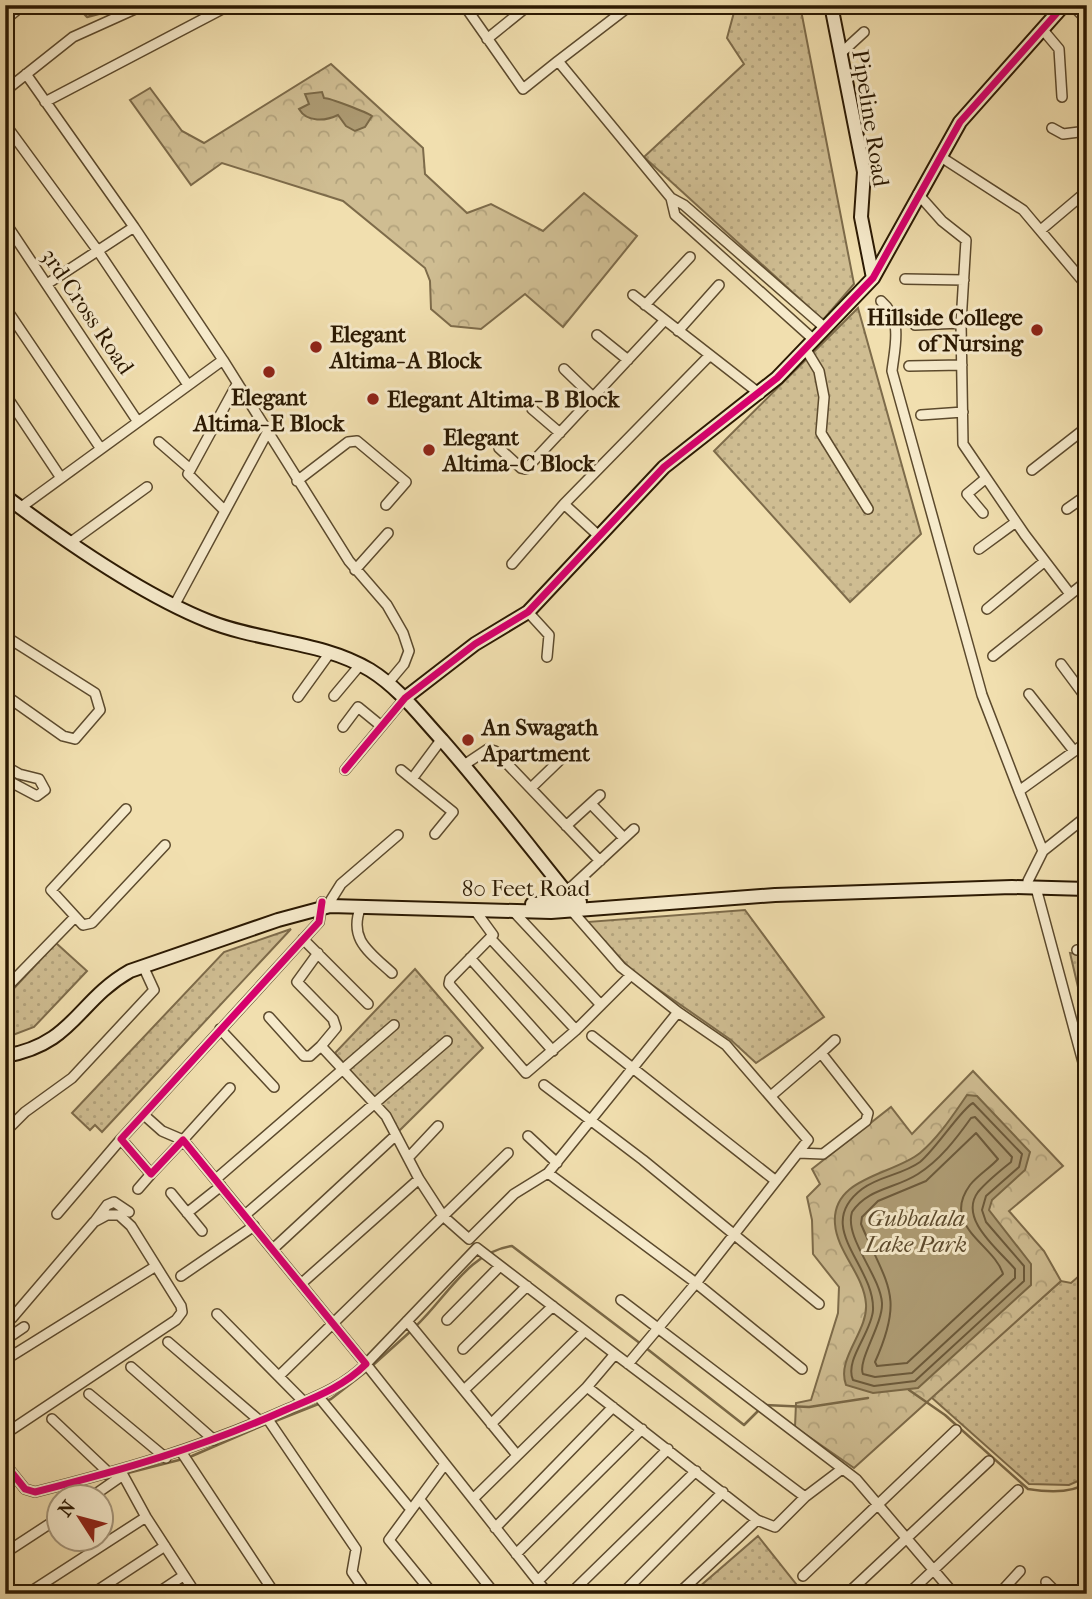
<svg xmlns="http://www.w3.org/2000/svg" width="1092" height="1599" font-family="'IM FELL French Canon',serif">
	<defs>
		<pattern id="grass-dots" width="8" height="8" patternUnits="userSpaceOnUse" patternTransform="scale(1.75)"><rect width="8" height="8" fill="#cfbd92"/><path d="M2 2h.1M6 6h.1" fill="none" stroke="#b2a27c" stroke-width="1.8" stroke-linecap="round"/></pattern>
		<pattern id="park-crowns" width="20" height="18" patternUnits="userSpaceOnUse" patternTransform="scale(1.75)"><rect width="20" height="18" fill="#cfbd92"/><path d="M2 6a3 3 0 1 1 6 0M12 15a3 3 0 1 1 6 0" fill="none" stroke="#b2a27c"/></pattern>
	</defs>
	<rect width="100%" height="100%" fill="#f1dfaf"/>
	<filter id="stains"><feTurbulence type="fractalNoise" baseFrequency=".00286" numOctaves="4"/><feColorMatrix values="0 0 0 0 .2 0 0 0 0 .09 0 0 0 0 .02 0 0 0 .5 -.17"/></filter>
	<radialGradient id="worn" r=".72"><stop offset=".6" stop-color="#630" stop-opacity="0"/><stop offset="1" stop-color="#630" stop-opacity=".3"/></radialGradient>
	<path fill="url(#grass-dots)" stroke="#7d6b4a" stroke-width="2" d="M736,5H800L854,284L823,320L644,157L744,64L727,38Z
		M858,308L921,534L850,602L714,451Z
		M745,910L824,1017L756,1063L731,1040L632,971L587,922Z
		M291,929L102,1132L95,1125L90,1130L72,1113L224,952Z
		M56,943L87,971L34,1027L5,1038V998Z
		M1070,953L1087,955V1018L1085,1017Z
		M415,969L483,1048L398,1132L389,1115L335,1053Z
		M1087,1269V1477L1069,1485L1029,1484L931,1397L1061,1281L1071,1283Z
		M758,1536L804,1594H691Z"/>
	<path fill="url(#park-crowns)" stroke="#7d6b4a" stroke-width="2" d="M331,64L423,148L425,174L467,213L491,204L543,231L584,193L637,236L563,327L525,294L481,329L451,326L431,309L430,281L425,268L343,201L222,163L191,185L130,100L150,88L182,131L204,143Z
		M973,1071L1063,1166L1009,1211L1044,1251L1061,1281L854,1468L795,1427L796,1403L811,1400L838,1313L839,1287L813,1254L812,1220L807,1197L820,1184L812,1169L891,1107L912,1134Z"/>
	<path fill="#ae9c74" stroke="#7a6846" stroke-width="2" d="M322,92L324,98C330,98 366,112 372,116L365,127L355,131L346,126L338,115C326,121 307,123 299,109L309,104L305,94Z
		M967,1095L977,1096L1030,1152L1025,1170L992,1200L989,1210L1031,1264V1285L918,1388L873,1393L846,1385C836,1358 868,1332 866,1304C864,1275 837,1252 835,1224C831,1177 893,1175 920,1153C939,1137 953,1115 967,1095Z"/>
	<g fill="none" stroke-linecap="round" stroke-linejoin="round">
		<path stroke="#6c5a3b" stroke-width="2" d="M973,1103L1022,1154L1019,1167L986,1196L982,1210L986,1222L1024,1266V1281L915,1381L874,1386L853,1380C844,1360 872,1332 873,1310C875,1265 812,1227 862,1189C879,1176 902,1175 920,1162C936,1149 962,1108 973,1103Z
			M975,1117L1012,1157L1011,1162C1000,1171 987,1181 978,1192C958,1219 999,1250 1015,1269V1278L912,1373L875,1377L863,1374C857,1361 883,1324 882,1303C880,1275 844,1238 852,1212C868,1188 895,1189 918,1174C940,1160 956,1139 971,1118Z
			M976,1133L998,1159C990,1168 978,1175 970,1185C940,1226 994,1244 1003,1274L907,1363L877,1366L875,1362C905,1295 887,1286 861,1224L862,1217L878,1201L926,1181Z"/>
		<path stroke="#7a6846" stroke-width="2.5" d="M76,5L87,17L117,9
			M416,1326C446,1298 469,1252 512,1246L641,1344
			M646,1348L744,1425L760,1409
			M372,1366L411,1331
			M909,1390L945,1415L1028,1489C1047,1492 1071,1494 1087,1483
			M765,1405L809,1407L868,1398
			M273,1422L331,1399L367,1371
			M192,1456L266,1424
			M124,1474L179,1460"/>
		<defs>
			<path id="street" d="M464,5L523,89L558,61L671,198L684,205L824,327
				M1072,5L1087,20
				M5,20L23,5
				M1043,30L1059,49L1062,97
				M487,39L529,5
				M840,54L864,32
				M558,61L631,5
				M26,74L134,227L223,360L349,561L387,605L403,633L409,651L404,664L388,683
				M5,91L73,37L144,5
				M45,102L230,5
				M5,124L98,251L188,385
				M1052,128L1063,134L1087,131
				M941,157L1023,210L1087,286
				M671,198L675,215L813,339
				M5,222L138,422
				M1042,229L1087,191
				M905,279L964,280
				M47,284L134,227
				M633,295L760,394
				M881,301C903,320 895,345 892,371L982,695L1019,791
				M645,305L690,257
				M5,307L101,449
				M961,323L963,444L1025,535L1070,594
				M915,325L961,323L966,240L942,221L918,194
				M678,331L719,285
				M597,335L628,360
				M805,348L819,371L824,397L821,433L868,509
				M909,366L962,365
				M564,369L593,397
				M5,394L61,478
				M532,409L560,433
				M921,415L963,412
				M159,442L189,468
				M499,448L521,468L526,469L664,321
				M1032,470L1087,427
				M297,481L348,442L357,441L406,482L386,505
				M564,504L600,537
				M20,508L223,360
				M1067,509L1087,495
				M225,511L188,474L237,384
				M983,513L967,494L985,479
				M71,542L147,487
				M979,549L1016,522
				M512,564L564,504L710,355
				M355,570L388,533
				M175,604L267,433
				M987,609L1045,561
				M528,612L549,635L547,657
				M5,636L95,693L100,710L75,739L63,736L5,695
				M993,656L1087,581
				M1061,664L1087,699
				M1029,694L1074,751
				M334,696L360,665
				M298,697L329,654
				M343,727L358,707L380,725
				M464,765L488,749L495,751L600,861
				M5,766L19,774L39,779L45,790L37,796L5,779
				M345,770L405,698
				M401,770L412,779L441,740
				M412,779L453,812L435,834
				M531,788L561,759
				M591,804L624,838
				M126,809L51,890L83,925L92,923L165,845
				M566,826L600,795
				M1043,851L1019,791L1087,742
				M5,868L6,869
				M1028,881L1043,851L1087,816
				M1036,888L1087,1077
				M566,892L634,829
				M331,900L341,884L398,835
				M361,906C348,939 368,951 392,973
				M474,909L493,935L450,979L449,984L526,1073L576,1030L631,975
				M513,911L601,1005
				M303,939L368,1004
				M491,939L576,1030
				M1077,950L1087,949
				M318,953L297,982L333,1019L336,1028L321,1046L386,1116L419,1179L443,1216L469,1239L514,1194L548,1173L678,1012L621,967L572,911
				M470,958L553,1051
				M5,989L75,917
				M269,1017L304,1056H310L321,1046
				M1075,1028L1087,1025
				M220,1029L274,1087
				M592,1036L776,1181
				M821,1053L835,1040
				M544,1085L643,1160L819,1304
				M772,1095L821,1053L868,1113L866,1121L823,1154L798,1153
				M144,1115L162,1131L183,1140L230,1088
				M5,1132L25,1112L72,1078L154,990L143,966
				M528,1136L557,1163
				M408,1158L438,1126
				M548,1173L696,1283L808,1140L726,1045L678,1012
				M216,1179L394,1025
				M138,1189L151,1174
				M171,1193L202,1231
				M187,1213L221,1186
				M57,1214L121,1139
				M245,1215L447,1041
				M95,1221L107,1205L114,1202L129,1212
				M274,1248L396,1135
				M181,1276L254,1226
				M302,1283L419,1179
				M621,1300L856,1479L954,1594
				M217,1314L304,1402
				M12,1318L94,1222L107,1215H119L131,1226L156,1266
				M447,1320L500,1266
				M407,1321L517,1455
				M5,1340L24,1327
				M168,1342L260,1421
				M463,1349L527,1286
				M5,1360L156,1266L181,1306L182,1312L176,1320L5,1434
				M628,1364L696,1283L802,1369
				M131,1367L214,1440
				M279,1376L508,1153
				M587,1387L615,1354L805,1497L775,1527L757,1520
				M464,1390L553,1306
				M89,1394L166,1458
				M318,1396L408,1506
				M267,1418L356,1549L352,1572L367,1594
				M52,1419L109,1473
				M491,1424L585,1331
				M182,1453L275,1594
				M5,1464L25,1489L35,1492C122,1470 200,1448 283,1411C313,1398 342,1388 366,1364L183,1140L151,1174L121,1139L319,922L322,902
				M805,1497L842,1469
				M90,1498L123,1475L146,1517L196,1594
				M473,1499L366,1364L477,1248L615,1354
				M420,1500L495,1594
				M495,1528L613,1407
				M5,1553L60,1517
				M516,1554L642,1429
				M803,1576L956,1430
				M538,1581L668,1449
				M1046,1582L1058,1594
				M27,1594L146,1517
				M92,1594L165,1546
				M156,1594L183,1576
				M433,1594L389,1540L445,1464
				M548,1594L473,1499L587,1387L757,1520L678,1594
				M570,1594L696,1471
				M622,1594L723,1492
				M847,1594L989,1461
				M908,1594L1018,1490
				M999,1594L1020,1571"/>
			<path id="secondary" d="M831,5L864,172L861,217L873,278
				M5,496C62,539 143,595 208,621C260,642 322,641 370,670C399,688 419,715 442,740C485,789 525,841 566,892L568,903
				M405,698L475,644L528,612L664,467L777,378L873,278L960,122L1064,5
				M532,904L580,902
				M5,1056C74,1044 77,1001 130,971L278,920L330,906L551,912L775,895L1012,887L1087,889"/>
		</defs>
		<use href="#street" stroke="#5c4a2d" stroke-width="12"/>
		<use href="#secondary" stroke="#2b1902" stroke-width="16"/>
		<use href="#street" stroke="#f6eacb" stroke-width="9"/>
		<use href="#secondary" stroke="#f6eacb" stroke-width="12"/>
		<defs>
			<path id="cycleway" d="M345,770L405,698L475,644L528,612L664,467L777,378L873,278L960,122L1064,5
				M5,1464L25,1489L35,1492C122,1470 200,1448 283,1411C313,1398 342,1388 366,1364L183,1140L151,1174L121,1139L319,922L322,902"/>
		</defs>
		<use href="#cycleway" stroke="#f6eacb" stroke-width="11"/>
		<use href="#cycleway" stroke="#d6006c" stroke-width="7"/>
	</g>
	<g fill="#8f2418" stroke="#f6eacb" stroke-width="2.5">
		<circle cx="1037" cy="330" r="7"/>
		<circle cx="316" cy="347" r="7"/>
		<circle cx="269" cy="372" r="7"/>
		<circle cx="373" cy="399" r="7"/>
		<circle cx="429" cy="450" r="7"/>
		<circle cx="468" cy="740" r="7"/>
	</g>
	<g text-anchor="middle" stroke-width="6" stroke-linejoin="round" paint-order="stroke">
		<g font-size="23" fill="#2b1902" stroke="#f6eacb">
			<text transform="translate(871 118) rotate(81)" y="8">Pipeline Road</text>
			<text transform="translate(88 311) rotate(56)" y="8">3rd Cross Road</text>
			<text x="526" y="896">80 Feet Road</text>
		</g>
		<g font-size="23" font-weight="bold" fill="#2b1902" stroke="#f6eacb" text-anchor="start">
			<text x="1023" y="325" text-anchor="end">Hillside College<tspan x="1023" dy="26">of Nursing</tspan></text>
			<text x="330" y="342">Elegant<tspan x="330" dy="26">Altima- A Block</tspan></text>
			<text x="269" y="405" text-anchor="middle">Elegant<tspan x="269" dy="26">Altima- E Block</tspan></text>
			<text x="387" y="407">Elegant Altima- B Block</text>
			<text x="443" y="445">Elegant<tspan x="443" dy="26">Altima- C Block</tspan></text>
			<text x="482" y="735">An Swagath<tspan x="482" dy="26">Apartment</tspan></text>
		</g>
		<g font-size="23" font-style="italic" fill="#5c4a2d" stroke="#f6eacb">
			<text x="916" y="1226">Gubbalala<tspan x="916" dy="26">Lake Park</tspan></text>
		</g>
	</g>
	<rect width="1092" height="1599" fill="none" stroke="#f1dfaf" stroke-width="28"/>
	<rect x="7" y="7" width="1078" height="1585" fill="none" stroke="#2b1902" stroke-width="3.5"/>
	<rect x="14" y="14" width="1064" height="1571" fill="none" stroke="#2b1902" stroke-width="2"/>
	<g transform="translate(80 1518) rotate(306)"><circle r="33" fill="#f6eacb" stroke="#a5967b" stroke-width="2"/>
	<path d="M0-5L12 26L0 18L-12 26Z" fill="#8f2418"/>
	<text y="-10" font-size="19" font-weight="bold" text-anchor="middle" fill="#2b1902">N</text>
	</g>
	<rect width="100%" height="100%" filter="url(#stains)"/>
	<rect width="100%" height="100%" fill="url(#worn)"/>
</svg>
